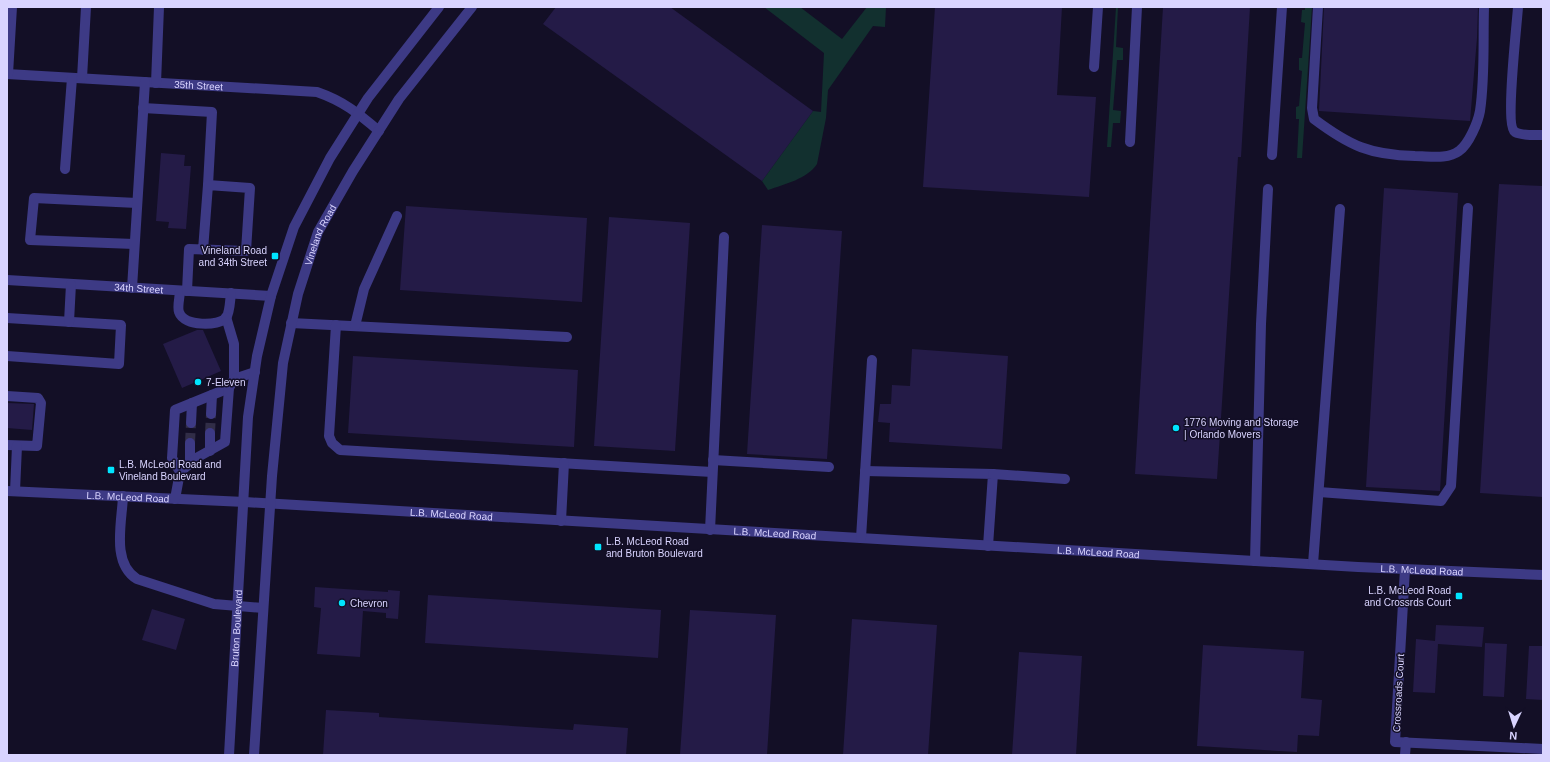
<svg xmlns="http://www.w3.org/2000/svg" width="1550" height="762" font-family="Arial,sans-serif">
	<rect width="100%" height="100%" fill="#130f26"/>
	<path fill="#12302f" d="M764,7H800L842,39L867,7H886L885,27L873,26L828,90L826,118L817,164C807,179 785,184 768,190L762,181L813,111L821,112L824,53Z
		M1116,7H1118L1116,47L1123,48V60H1117L1113,110L1121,111L1120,123H1113L1111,147H1107Z
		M1305,7H1312L1302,158H1297L1299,119H1296V107L1299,106L1302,71L1299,70V58H1302L1305,23L1301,22L1302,10H1305Z"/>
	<path fill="#241b47" d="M556,7H670L813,111L762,181L543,24Z
		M935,7H1062L1057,95L1096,97L1089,197L923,187Z
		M1163,7H1250L1241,157H1238L1217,479L1135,474Z
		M1324,7H1478L1477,38L1470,121L1319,111Z
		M161,153L185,155L184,166H191L186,229L168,228L169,222L156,221Z
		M1499,184L1543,186V497L1480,493Z
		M1384,188L1458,193L1440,491L1366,487Z
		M406,206L587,218L582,302L400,290Z
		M609,217L690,223L675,451L594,446Z
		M762,225L842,231L827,459L747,454Z
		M197,330H203L221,371L182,388L163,344Z
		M912,349L1008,356L1002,449L889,442L890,423L878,422L880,404H891L892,385L910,386Z
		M353,356L578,370L574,447L348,433Z
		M7,403L34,404L32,430L7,428Z
		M315,587L388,592V590L400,591L398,619L386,618V613L363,611L360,657L317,654L321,608L314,607Z
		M428,595L661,610L658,658L425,643Z
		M152,609L185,619L176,650L142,640Z
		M690,610L776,615L767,755H680Z
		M852,619L937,625L928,755H843Z
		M1436,625L1484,627L1482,647L1438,644L1435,693L1413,692L1416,639L1435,641Z
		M1485,643L1507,644L1504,697L1483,696Z
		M1203,645L1304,651L1301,698L1322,700L1319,736L1298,735L1297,752L1197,746Z
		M1529,646H1543V700L1526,699Z
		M1019,652L1082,656L1076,755H1012Z
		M326,710L379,713V717L573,730L574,724L628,728L626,755H323Z"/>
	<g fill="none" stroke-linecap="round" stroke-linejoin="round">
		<path stroke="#312d47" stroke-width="10" stroke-dasharray="10 5" stroke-linecap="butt" d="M210,433L211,414
			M190,443L191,423"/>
		<g stroke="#3d3a85" stroke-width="10">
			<path d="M1318,7L1312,108L1314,119C1350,146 1370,155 1415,156C1429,156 1447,160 1459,151C1469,144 1478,122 1480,111C1485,78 1483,41 1484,7"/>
			<path d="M1518,7C1517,24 1505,126 1515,132C1522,136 1535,135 1543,135"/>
			<path d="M1094,67L1098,7"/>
			<path id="s1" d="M7,74L317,92C343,101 358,113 379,131"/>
			<path d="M8,74L12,7"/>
			<path d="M82,78L86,7"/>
			<path d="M156,83L159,7"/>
			<path d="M143,108L212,112L208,185"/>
			<path d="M1130,142L1137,7"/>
			<path d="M1272,155L1282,7"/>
			<path d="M65,169L72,78"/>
			<path d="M134,244L30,240L34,198L137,203"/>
			<path id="s2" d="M7,280L271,296"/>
			<path d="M132,288L145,82"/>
			<path d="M180,291C180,296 177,307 179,312C184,327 219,326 226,318C230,313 230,300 231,293"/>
			<path d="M187,291L189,249L246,251L250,188L208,185L203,250"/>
			<path d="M226,317L234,344V379"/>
			<path d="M7,318L121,325L119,364L7,356"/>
			<path d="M69,322L71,284"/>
			<path d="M291,323L567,337"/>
			<path d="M336,325L329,436L332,443L340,450L712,472"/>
			<path d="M355,326L364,289L397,216"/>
			<path d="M7,396L38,398L41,403L37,446L7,445"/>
			<path d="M211,414L212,395"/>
			<path d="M191,423L192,403"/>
			<path d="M210,451V433"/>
			<path d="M713,460L829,467"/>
			<path d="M190,464V443"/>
			<path d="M865,471L993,474L988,546"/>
			<path d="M180,472L172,458L175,410L229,388"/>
			<path d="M993,474L1065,479"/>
			<path id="s3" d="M7,491L245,502L1358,567L1543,575"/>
			<path d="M15,491L17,446"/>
			<path d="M1319,492L1441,501L1451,486L1468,208"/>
			<path d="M123,496C122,522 111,563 137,579L214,604L263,608"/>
			<path d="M175,499L180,472L198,457L225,442L229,388L234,379L255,372"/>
			<path d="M561,521L564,463"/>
			<path d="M710,530L724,237"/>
			<path d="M861,538L872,360"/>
			<path d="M1255,561L1261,324L1268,189"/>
			<path d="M1313,564L1340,209"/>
			<path d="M1405,569L1395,742L1543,749"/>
			<path id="s4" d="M229,755L248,417L257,356L271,296L294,227L330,158L368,98L439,7"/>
			<path id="s5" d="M254,755L272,476L283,363L298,294L318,232L353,171L399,99L472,7"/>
			<path d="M1405,755L1406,742"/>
		</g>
	</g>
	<g fill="#00e5ff" stroke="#130f26" stroke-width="1.5">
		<rect x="271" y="252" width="8" height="8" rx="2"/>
		<circle cx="198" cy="382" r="4"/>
		<circle cx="1176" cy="428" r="4"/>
		<rect x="107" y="466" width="8" height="8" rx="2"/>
		<rect x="594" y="543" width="8" height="8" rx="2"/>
		<rect x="1455" y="592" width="8" height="8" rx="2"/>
		<circle cx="342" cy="603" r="4"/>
	</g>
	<g text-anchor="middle" stroke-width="3" stroke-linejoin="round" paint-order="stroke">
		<g font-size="10" fill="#d9d4ff" stroke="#130f26">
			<text dy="4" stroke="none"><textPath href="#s1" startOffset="192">35th Street</textPath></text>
			<text dy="4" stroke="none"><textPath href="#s5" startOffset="527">Vineland Road</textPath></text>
			<text dy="4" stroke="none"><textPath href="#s2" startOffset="132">34th Street</textPath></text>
			<text dy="4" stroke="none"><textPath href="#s3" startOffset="121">L.B. McLeod Road</textPath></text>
			<text dy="4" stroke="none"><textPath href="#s3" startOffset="445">L.B. McLeod Road</textPath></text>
			<text dy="4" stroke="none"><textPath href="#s3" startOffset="769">L.B. McLeod Road</textPath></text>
			<text dy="4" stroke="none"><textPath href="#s3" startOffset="1093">L.B. McLeod Road</textPath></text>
			<text dy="4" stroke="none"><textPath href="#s3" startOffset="1417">L.B. McLeod Road</textPath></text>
			<text dy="4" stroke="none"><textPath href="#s4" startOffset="127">Bruton Boulevard</textPath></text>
			<text transform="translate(1398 693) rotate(-87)" y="4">Crossroads Court</text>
		</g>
		<g font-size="10" fill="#d9d4ff" stroke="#130f26" text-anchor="start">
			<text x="267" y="254" text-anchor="end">Vineland Road<tspan x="267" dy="12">and 34th Street</tspan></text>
			<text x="206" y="386">7-Eleven</text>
			<text x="1184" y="426">1776 Moving and Storage<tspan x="1184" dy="12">| Orlando Movers</tspan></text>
			<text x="119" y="468">L.B. McLeod Road and<tspan x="119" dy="12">Vineland Boulevard</tspan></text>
			<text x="606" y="545">L.B. McLeod Road<tspan x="606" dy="12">and Bruton Boulevard</tspan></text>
			<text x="1451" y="594" text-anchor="end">L.B. McLeod Road<tspan x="1451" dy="12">and Crossrds Court</tspan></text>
			<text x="350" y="607">Chevron</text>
		</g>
	</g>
	<rect width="1550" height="762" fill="none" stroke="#d9d4ff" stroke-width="16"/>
	<g transform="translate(1514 726) rotate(184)" stroke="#130f26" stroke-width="3" paint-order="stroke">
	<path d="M0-3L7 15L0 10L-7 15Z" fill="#d9d4ff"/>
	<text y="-6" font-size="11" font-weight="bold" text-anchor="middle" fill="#d9d4ff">N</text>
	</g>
</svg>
